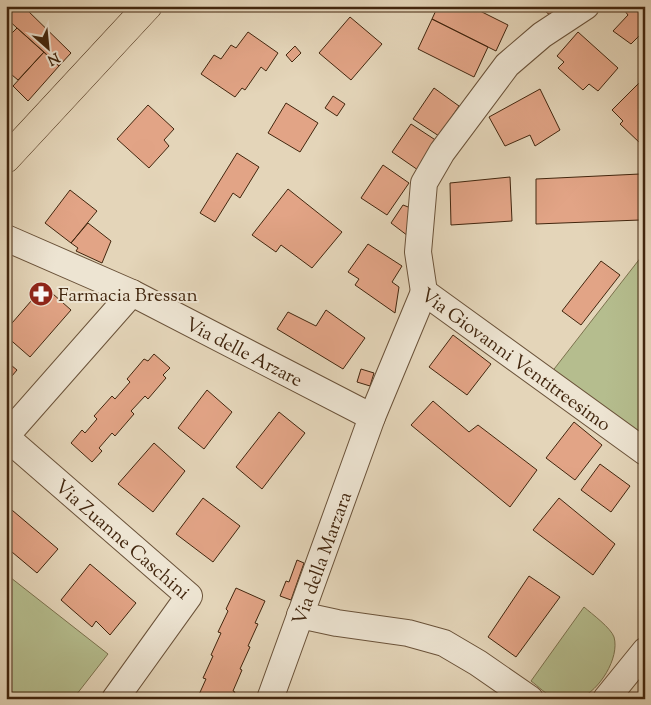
<svg xmlns="http://www.w3.org/2000/svg" width="651" height="705" font-family="'Sorts Mill Goudy',serif">
	<rect width="100%" height="100%" fill="#e4d5b9"/>
	<filter id="stains"><feTurbulence type="fractalNoise" baseFrequency=".004" numOctaves="4"/><feColorMatrix values="0 0 0 0 .2 0 0 0 0 .09 0 0 0 0 .02 0 0 0 .5 -.17"/></filter>
	<radialGradient id="worn" r=".72"><stop offset=".6" stop-color="#630" stop-opacity="0"/><stop offset="1" stop-color="#630" stop-opacity=".3"/></radialGradient>
	<path fill="#b5bd8e" stroke="#7c724e" d="M645,252V441L551,373Z
		M6,574L108,654L73,699H6Z
		M584,607C592,614 611,628 614,637C620,658 599,691 580,698C574,700 562,700 556,698C547,696 538,686 531,681Z"/>
	<path fill="#e2a486" stroke="#42260e" d="M6,6H23L71,53L59,66L6,18Z
		M260,6H271L267,11Z
		M438,6H470L508,25L496,51L432,19Z
		M539,6H550L556,11L551,16Z
		M550,6H576L562,16Z
		M621,6H645V30L631,44L613,31L628,15Z
		M350,17L382,44L351,80L319,53Z
		M432,19L488,47L474,77L418,49Z
		M17,28L44,52L18,80L6,70V39Z
		M248,32L278,53L266,71L261,67L245,90L242,88L235,97L201,74L214,55L221,59L231,45L236,48Z
		M578,32L618,68L598,91L589,84L583,90L558,68L564,62L557,56Z
		M295,46L301,53L292,62L286,55Z
		M44,52L59,66L28,101L13,86Z
		M639,83L645,89V140L641,144L620,124L623,121L612,110Z
		M434,88L459,106L439,136L413,119Z
		M540,89L560,130L535,146L530,135L505,146L489,117Z
		M333,96L345,104L337,116L325,108Z
		M286,103L318,123L300,152L268,133Z
		M148,105L174,129L164,140L169,146L149,168L117,139Z
		M411,124L437,141L418,170L392,152Z
		M237,153L259,167L240,198L233,193L215,222L200,213Z
		M383,165L409,183L387,215L361,198Z
		M640,174V220L536,224V179Z
		M510,177L512,221L451,225L450,183Z
		M288,189L342,232L312,268L281,245L276,252L252,235Z
		M70,190L97,211L71,243L45,223Z
		M403,205L416,210L412,239L391,223Z
		M88,223L111,241L102,263L76,251L78,248L71,243Z
		M368,244L402,266L392,282L399,287L395,313L355,285L359,279L348,272Z
		M601,261L620,275L581,325L562,311Z
		M44,286L71,310L30,357L6,336V330Z
		M326,310L365,338L343,369L277,329L288,312L316,326Z
		M453,335L491,364L467,395L429,367Z
		M154,354L170,368L163,375L166,378L148,399L145,396L131,411L134,414L115,436L112,433L99,448L102,451L92,462L71,443L82,430L85,433L97,419L94,416L112,396L115,399L130,382L127,379L144,359L148,361Z
		M6,361L17,370L6,383Z
		M361,369L374,373L370,386L357,382Z
		M207,390L232,412L204,449L178,428Z
		M433,401L469,432L478,425L537,470L510,507L411,425Z
		M279,412L305,433L262,489L236,467Z
		M574,422L602,445L575,480L546,458Z
		M154,443L185,471L153,512L118,484Z
		M600,464L630,486L611,512L581,490Z
		M203,498L240,526L213,562L176,534Z
		M559,498L615,544L593,575L533,530Z
		M6,505L58,549L37,573L6,547Z
		M297,560L304,563L291,600L280,596L286,581L289,582Z
		M90,564L136,603L110,635L96,621L92,627L61,600Z
		M529,576L560,597L516,657L488,637Z
		M236,588L265,601L255,623L258,624L248,646L250,647L240,669L242,670L233,691L235,692L232,699H197L206,679L203,678L213,656L211,655L221,633L218,632L228,611L226,609Z"/>
	<g fill="none" stroke-linecap="round" stroke-linejoin="round">
		<defs>
			<g id="minor">
				<path id="s1" d="M6,238L132,293L372,417"/>
				<path d="M424,292L418,252L424,183L442,152L507,65L542,35L586,6"/>
				<path id="s2" d="M424,292L645,452"/>
				<path d="M6,436L132,293"/>
				<path id="s3" d="M6,437L189,596L115,699"/>
				<path d="M300,615L337,623L408,633L444,643L478,663L530,699"/>
				<path id="s4" d="M270,699L372,417L424,292"/>
				<path d="M606,699L645,651"/>
			</g>
			<path id="major" d="M6,159L148,6"/>
		</defs>
		<use href="#minor" stroke="#6a5239" stroke-width="28"/>
		<use href="#major" stroke="#42260e" stroke-width="29"/>
		<use href="#minor" stroke="#ede4d2" stroke-width="26"/>
		<use href="#major" stroke="#e4d5b9" stroke-width="28"/>
	</g>
	<defs>
		<symbol id="pharmacy-disc" viewBox="-11 -11 22 22"><circle r="9.5" fill="#8f2418" stroke="#ede4d2"/><path d="M-2-6h4v4h4v4h-4v4h-4v-4h-4v-4h4Z" fill="#fff"/></symbol>
	</defs>
	<g fill-rule="evenodd">
		<use href="#pharmacy-disc" x="27" y="280" width="28" height="28"/>
	</g>
	<g text-anchor="middle" stroke-width="4" stroke-linejoin="round" paint-order="stroke">
		<g font-size="19" fill="#42260e" stroke="#ede4d2" text-anchor="start">
			<text x="58" y="301">Farmacia Bressan</text>
		</g>
		<g font-size="19" fill="#42260e" stroke="#ede4d2">
			<text dy="7" stroke="none"><textPath href="#s1" startOffset="264">Via delle Arzare</textPath></text>
			<text dy="7" stroke="none"><textPath href="#s2" startOffset="114">Via Giovanni Ventitreesimo</textPath></text>
			<text dy="7" stroke="none"><textPath href="#s3" startOffset="155">Via Zuanne Caschini</textPath></text>
			<text dy="7" stroke="none"><textPath href="#s4" startOffset="150">Via della Marzara</textPath></text>
		</g>
	</g>
	<rect width="651" height="705" fill="none" stroke="#e4d5b9" stroke-width="25"/>
	<rect x="8" y="8" width="636" height="690" fill="none" stroke="#42260e" stroke-width="2.5"/>
	<rect x="12" y="12" width="626" height="680" fill="none" stroke="#42260e"/>
	<g transform="translate(48 48) rotate(153)" stroke="#ede4d2" stroke-width="4" paint-order="stroke">
	<path d="M0-4L9 19L0 12L-9 19Z" fill="#42260e"/>
	<text y="-8" font-size="14" font-weight="bold" text-anchor="middle" fill="#42260e">N</text>
	</g>
	<rect width="100%" height="100%" filter="url(#stains)"/>
	<rect width="100%" height="100%" fill="url(#worn)"/>
</svg>
